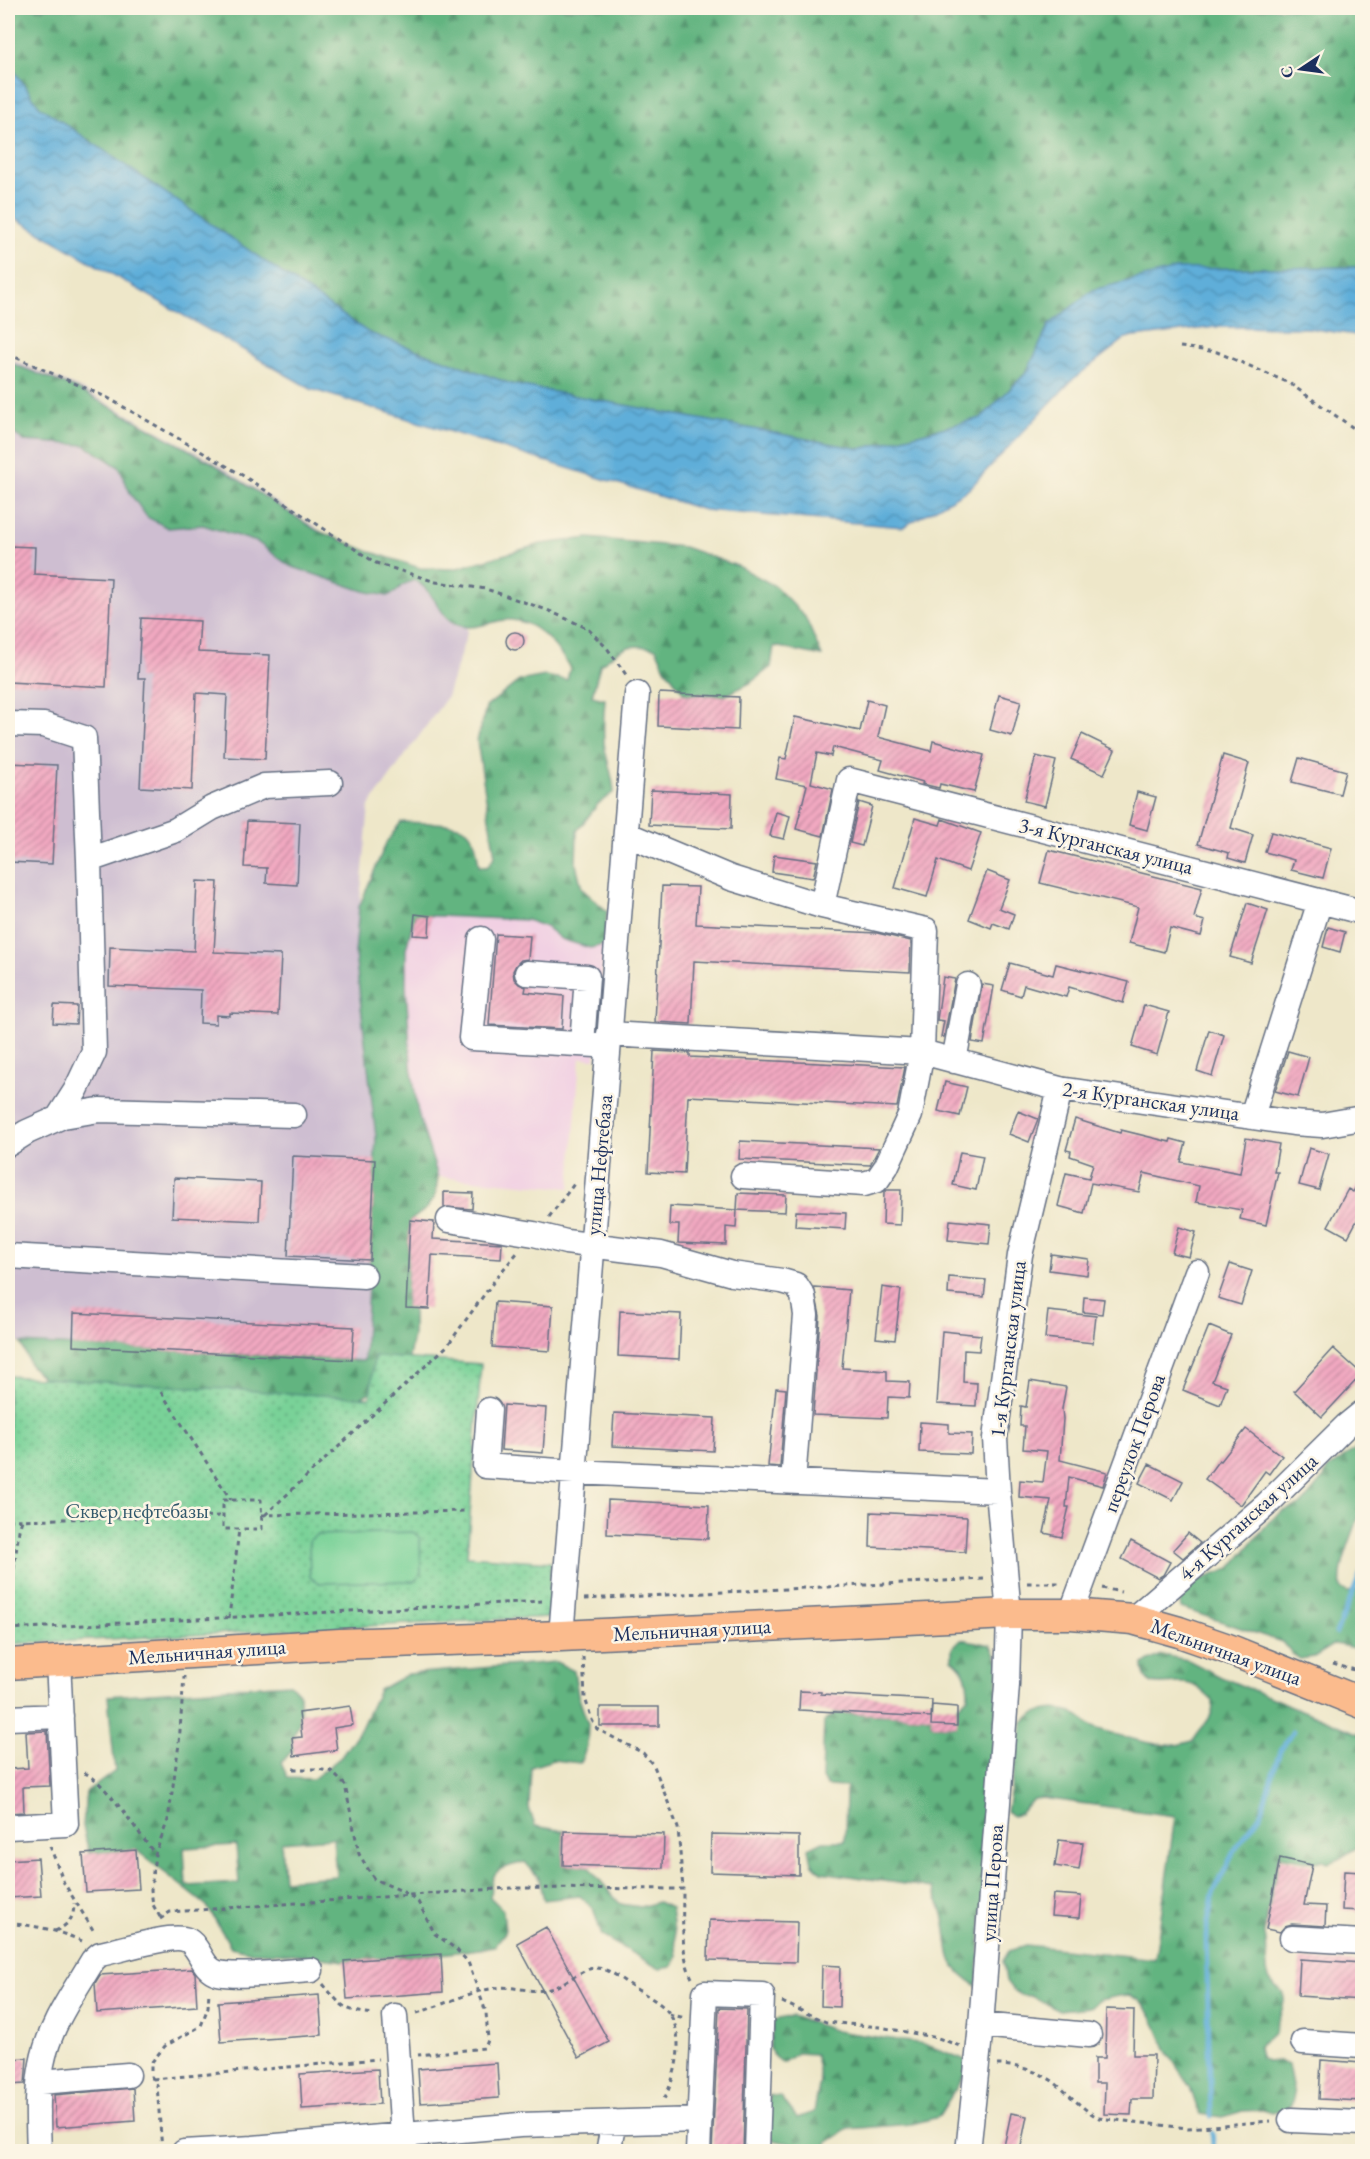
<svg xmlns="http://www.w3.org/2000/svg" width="1370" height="2159" font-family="'EB Garamond',serif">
	<defs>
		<pattern id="forest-firs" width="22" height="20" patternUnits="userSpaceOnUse" patternTransform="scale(1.5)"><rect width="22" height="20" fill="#62b480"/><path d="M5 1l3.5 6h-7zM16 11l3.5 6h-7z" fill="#50936c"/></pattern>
		<pattern id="park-dots" width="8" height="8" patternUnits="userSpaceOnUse" patternTransform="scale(1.5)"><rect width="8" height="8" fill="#79d298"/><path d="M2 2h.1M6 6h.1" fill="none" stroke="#62ab7f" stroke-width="1.8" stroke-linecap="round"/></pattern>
		<pattern id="water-waves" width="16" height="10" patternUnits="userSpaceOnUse" patternTransform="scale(1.5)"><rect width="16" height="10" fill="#5eaed9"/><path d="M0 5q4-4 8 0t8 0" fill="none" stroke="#4d8eb3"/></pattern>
		<pattern id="building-hatch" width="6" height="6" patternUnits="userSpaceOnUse" patternTransform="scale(1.5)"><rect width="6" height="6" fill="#f2a9c1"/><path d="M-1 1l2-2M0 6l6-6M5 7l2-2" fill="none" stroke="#c38aa0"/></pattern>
	</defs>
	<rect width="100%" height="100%" fill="#fcf5e5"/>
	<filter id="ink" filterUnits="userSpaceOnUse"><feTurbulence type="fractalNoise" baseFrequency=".0167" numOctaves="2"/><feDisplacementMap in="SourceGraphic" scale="12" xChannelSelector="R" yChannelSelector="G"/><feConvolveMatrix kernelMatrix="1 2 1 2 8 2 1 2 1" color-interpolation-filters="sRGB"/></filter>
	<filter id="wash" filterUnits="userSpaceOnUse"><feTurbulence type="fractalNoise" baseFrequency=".008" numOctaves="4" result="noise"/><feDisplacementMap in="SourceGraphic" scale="24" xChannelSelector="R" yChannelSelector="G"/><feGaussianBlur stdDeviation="1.35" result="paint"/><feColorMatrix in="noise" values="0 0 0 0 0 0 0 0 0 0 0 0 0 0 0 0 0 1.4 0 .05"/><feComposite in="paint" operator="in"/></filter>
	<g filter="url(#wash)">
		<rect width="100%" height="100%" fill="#eee7c9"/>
		<path fill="#f1d0e3" d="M393,893L607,911L595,1059L580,1058L570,1188L391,1173Z"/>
		<path fill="#cebed1" d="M8,358L82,389L213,461L366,560L388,573L462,597L467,633L447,697L369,806L355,954L376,1137L364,1361L8,1342Z"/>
		<path fill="url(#forest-firs)" stroke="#3e726f" stroke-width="1.5" fill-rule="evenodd" d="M8,8H1362V267L1176,269L1049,325L1027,372L981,418L860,449L511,384L369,333L39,106L8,62Z
			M8,362L77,389L144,425L211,462L316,530L365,550L420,568L454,569L541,544L589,538L684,547L740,567L775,586L805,617L822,656L774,646L771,667L750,683L724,696L685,694L665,668L656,648C625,643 623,647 600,665L592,696L605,699C604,716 602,732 605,749C608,764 613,777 614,792L598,804L577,831L576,864L582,889L607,911L604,945L590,948L561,939L546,927L527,920L415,915L406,949V985L411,1065L418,1113L438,1177L435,1197L426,1209L410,1221L406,1307L413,1308V1336L407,1368L361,1398L43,1378L30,1365L21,1343L364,1361L376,1137L355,954L359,907L386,843L401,822C416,823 456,821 467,830C477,839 477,855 479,866L487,867L495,856L477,741L486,707L519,681L545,676L567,680L570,668C558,648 538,622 512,620C493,618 475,634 453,623C441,617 433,589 414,580L402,585L396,592L387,596L364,591L290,566L257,542L203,525L168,528L147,517L131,495L119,467L85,445L24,441L8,429Z
			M1362,1434C1362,1459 1366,1488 1360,1512C1353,1538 1338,1562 1341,1588L1347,1592L1362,1590V1647L1354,1648L1335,1644L1314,1657L1300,1659L1291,1653L1282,1642L1181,1608C1173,1580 1216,1578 1232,1567L1269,1522L1283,1511L1301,1505L1323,1479L1327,1470L1355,1449Z
			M961,1639L991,1645L999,1661L977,1986C939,1962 952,1950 943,1914C940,1905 936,1896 933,1888L821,1872L812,1863L809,1848L823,1841H845L846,1787L827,1786L822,1778L824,1722L835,1713L932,1717L931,1725L956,1726L957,1707L968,1697C968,1679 966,1670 952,1659V1648Z
			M1161,1655L1188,1660L1221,1677L1362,1735V1845C1350,1850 1342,1860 1328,1863L1322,1860L1314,1862L1279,1856L1264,1932C1270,1947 1263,1962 1269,1978C1273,1987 1285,1989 1284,2001C1283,2012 1276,2021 1275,2033L1258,2047L1260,2057L1268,2062L1279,2061L1288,2065L1294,2095L1291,2106L1282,2111L1272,2113L1263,2110L1243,2111L1222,2117L1201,2114L1196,2105L1190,2087L1168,2053L1152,2016L1139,2000L1129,1995L1119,1996L1099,2000L1091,2007L1059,2010L1031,1996L1021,1995L1012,1989L1006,1981L1003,1961L1009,1951L1026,1945L1155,1959L1175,1816L1043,1798L1033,1799L1020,1814L1012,1816L1007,1811L1023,1722C1036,1708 1062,1705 1079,1716C1087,1721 1085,1725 1098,1729C1118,1735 1154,1747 1175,1745C1181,1745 1187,1742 1193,1741C1200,1725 1214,1722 1213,1701C1206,1695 1200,1687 1190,1684C1172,1679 1143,1696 1143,1664Z
			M556,1662L574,1671L578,1695L588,1724L587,1746L580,1763L553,1760L531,1767L529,1808L535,1826L564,1831L563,1865L588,1866L620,1904L641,1907L658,1902L671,1908L677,1956L672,1967L660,1969L602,1936L593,1908L580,1896L544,1900L539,1878L525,1862C499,1869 491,1867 490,1897L503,1910L505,1932L494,1947L441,1954L344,1961L292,1954L252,1952L231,1947L207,1906L136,1850L89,1854L83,1826L86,1793L115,1771L108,1696L290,1684L300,1694V1722L292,1738L294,1749L281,1763L288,1778L313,1779L341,1757L360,1730L379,1690L408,1674ZM333,1838L336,1876L284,1880L281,1842ZM236,1845L239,1883L186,1886L184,1848Z
			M792,2016L836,2031L924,2044L966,2060L967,2071L938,2117L912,2124L848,2129L827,2143L826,2152L793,2151V2144L773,2140L764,2124L770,2095L781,2097L797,2118L814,2112L820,2081L815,2054L797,2053L782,2063L769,2049L774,2020Z"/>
		<path fill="url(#park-dots)" stroke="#4a807b" stroke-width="1.5" d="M374,1356L481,1364L467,1556L551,1562L548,1617L8,1644V1376L370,1398Z"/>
		<path fill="#79d298" stroke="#4a807b" stroke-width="1.5" d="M413,1532L420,1538L421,1574L415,1581L319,1583L310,1577L309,1541L316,1535Z"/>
		<path fill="url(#water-waves)" stroke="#3c6e9c" stroke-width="1.5" d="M8,62L39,106L369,333L511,384L860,449L981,418L1027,372L1049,325L1093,290L1176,269L1362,267V336L1307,328L1215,327L1126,338L1072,380L969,489L903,527L704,510L311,389L8,214Z"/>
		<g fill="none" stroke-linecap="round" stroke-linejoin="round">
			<path stroke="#5eaed9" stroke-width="5" d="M1336,1633L1362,1571
				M1211,2116L1206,1935L1213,1894L1234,1851L1260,1815L1280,1751L1293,1731
				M1212,2133L1214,2152"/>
		</g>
		<g id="blocks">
			<path fill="url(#building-hatch)" d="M8,546L35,547L34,574L111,578L106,687L8,682Z
				M141,618L200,621L198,652L270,655L265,759L224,757L227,695L196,693L192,790L140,787L145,678H138Z
				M506 641a9 9 0 1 1 18 0a9 9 0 1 1-18 0Z
				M659,693L739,697L738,730L658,726Z
				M999,695L1021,701L1012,736L990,730Z
				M867,700L885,705L878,737L931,751L933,741L984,755L974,792L940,784L939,788L922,784L923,782L880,770L883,760L833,747L831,756L817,753L811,783L833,789L823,836L796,829L807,785L776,779L780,758L786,759L795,717L860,731Z
				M1082,734L1115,750L1104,774L1071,759Z
				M1223,755L1249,763L1231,828L1253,835L1245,863L1228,858L1229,853L1198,844Z
				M1036,756L1056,761L1045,806L1024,801Z
				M1299,758L1346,771L1340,794L1292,782Z
				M8,763L57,765L52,864L8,862Z
				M651,790L732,794L731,829L649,825Z
				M1137,792L1156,797L1147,830L1129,825Z
				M859,802L872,806L862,846L850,843Z
				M776,812L790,816L784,839L770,836Z
				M915,818L940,825L942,819L981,833L968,871L938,860L927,897L895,888Z
				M247,821L300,823L297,885L266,883L267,868L244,867Z
				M1271,832L1331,848L1323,878L1291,870L1294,860L1265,852Z
				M1049,850L1202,888L1194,918L1205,921L1201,936L1170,928L1164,952L1129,943L1138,907L1040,883Z
				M774,855L817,861L813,878L772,872Z
				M987,871L1010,880L999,908L1014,914L1009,929L993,923L991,928L969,919Z
				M197,881L218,882L214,952L281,955L278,1015L230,1013V1016L216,1015V1024L200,1023L201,990L109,986L110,947L194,951Z
				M662,886L698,887L696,924L877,933L911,941L910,972L694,961L691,1024L655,1022Z
				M1247,903L1268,910L1251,963L1230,957Z
				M415,914L430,916L429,936L413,935Z
				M1328,927L1345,932L1340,952L1323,947Z
				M496,934L530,936L528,959L521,960L516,965L513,971L514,979L519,984L526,987L525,992L564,996L562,1029L489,1025Z
				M1010,963L1053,975L1056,964L1129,982L1123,1003L1069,987L1066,997L1024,985L1021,996L1002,990Z
				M943,977L955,979L944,1037H941L944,1021L937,1020Z
				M982,984L994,986L984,1044L972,1042Z
				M54,1005L77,1006L76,1024L53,1023Z
				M1144,1005L1169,1012L1157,1055L1132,1047Z
				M1209,1030L1224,1035L1212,1076L1197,1071Z
				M654,1051L690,1053V1057L905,1067L897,1107L688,1096L684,1174L648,1172Z
				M1288,1051L1309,1057L1298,1097L1275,1091Z
				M945,1082L967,1087L960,1116L938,1111Z
				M1018,1111L1038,1119L1029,1142L1009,1134Z
				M1075,1119L1120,1133L1121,1130L1170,1142L1171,1139L1186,1143L1181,1162L1240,1173L1246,1138L1279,1144L1274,1172H1278L1266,1225L1240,1219L1242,1210L1196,1202L1199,1186L1144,1173L1139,1192L1091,1183L1084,1213L1058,1206L1066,1173L1089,1178L1093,1164L1070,1156L1071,1151L1066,1150Z
				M740,1141L879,1148L870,1165L739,1159Z
				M1309,1148L1329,1154L1319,1190L1299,1185Z
				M960,1152L983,1156L976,1190L953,1185Z
				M293,1156L375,1160L370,1260L288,1256Z
				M1362,1176V1211L1348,1237L1328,1226L1348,1189L1353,1192Z
				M174,1178L261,1182L259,1221L172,1217Z
				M887,1190H901L900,1225L883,1224L884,1192Z
				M444,1192L473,1193L472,1209L444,1207Z
				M738,1193L786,1195L785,1212L737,1210Z
				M670,1206L737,1210L736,1228L726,1227V1245L678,1243L679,1225H669Z
				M796,1211L846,1213L845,1229L795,1226Z
				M410,1220L434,1222L433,1239L502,1243L501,1259L432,1255L429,1309L406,1308Z
				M950,1220L991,1224L989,1244L948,1240Z
				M1179,1227L1196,1232L1189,1257L1172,1253Z
				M1051,1254L1089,1259L1087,1275L1049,1270Z
				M1230,1264L1252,1271L1241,1305L1218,1298Z
				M949,1277L986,1280L984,1297L948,1294Z
				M814,1287L849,1290L842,1368L887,1371V1381L910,1382L909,1398L888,1397L887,1418L813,1415L820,1316Z
				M882,1287L901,1290L895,1340L876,1338Z
				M1084,1297L1104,1299L1102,1314L1083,1312Z
				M495,1302L553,1306L550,1351L492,1347Z
				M620,1311L681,1314L679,1359L618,1356Z
				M1048,1311L1096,1316L1093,1343L1045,1338Z
				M74,1313L354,1327L352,1360L73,1346Z
				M1209,1326L1231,1335L1212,1381L1227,1386L1220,1405L1183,1390Z
				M942,1331L981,1335L979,1351L964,1350L963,1382L977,1383L976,1406L937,1404Z
				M1333,1348L1362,1374L1322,1417L1294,1391Z
				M1030,1381L1066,1387L1062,1409L1063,1419L1060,1460L1107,1472L1103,1486L1069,1477L1066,1507H1069L1062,1537L1044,1533L1051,1500L1019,1497L1020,1480L1043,1482L1047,1451L1023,1449L1025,1426H1020L1021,1406L1026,1407Z
				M776,1388L786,1389L780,1467L768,1466Z
				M504,1405L546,1408L543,1453L501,1450Z
				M614,1413L715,1418L713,1451L612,1446Z
				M920,1422L949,1424V1433L972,1434L971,1454L919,1452Z
				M1246,1429L1282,1456L1269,1474L1265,1471L1241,1505L1205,1479L1219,1460L1221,1461Z
				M1149,1464L1183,1481L1173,1500L1139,1483Z
				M608,1500L709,1505L708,1539L607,1534Z
				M871,1512L967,1517L965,1552L870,1547Z
				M1188,1533L1200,1543L1183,1558L1173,1550Z
				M1131,1541L1170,1562L1163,1575L1158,1578L1122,1559Z
				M800,1691L821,1692V1694L932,1700L931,1717L799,1710Z
				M932,1705L957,1707V1726L931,1725Z
				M350,1706L353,1725L334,1728L337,1750L294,1756L292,1738L302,1737L299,1713Z
				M600,1707H659V1726H600Z
				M47,1731L50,1786L23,1787L24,1812L8,1813V1769L28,1768L26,1732Z
				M564,1831L664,1834L663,1868L563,1865Z
				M711,1834L799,1836V1875L710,1872Z
				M1059,1840L1083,1843L1079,1870L1055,1866Z
				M136,1850L139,1889L86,1892L83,1854Z
				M38,1858L41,1896L8,1898V1860Z
				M1280,1858L1312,1865L1304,1905L1326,1906L1325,1926L1292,1924L1285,1926L1280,1932L1266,1929Z
				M1344,1871L1362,1872V1911L1342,1910Z
				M1053,1894L1081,1896L1079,1918L1051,1916Z
				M709,1920L797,1922L796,1962L708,1960Z
				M546,1927L609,2042L579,2058L517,1943Z
				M441,1954L443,1992L347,1999L344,1961Z
				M1300,1959L1362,1963V2000L1298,1996Z
				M822,1965L840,1966L839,2007L821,2006Z
				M192,1969L195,1973L197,2006L97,2013L95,1983L100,1975Z
				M319,1995L322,2035L221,2042L218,2002Z
				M719,2008L747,2009L743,2151H712Z
				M1106,2009L1134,2010L1133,2055H1154L1153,2099H1132L1131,2115L1104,2114L1105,2083H1095V2058H1105Z
				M27,2058L25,2084L8,2085V2059Z
				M1321,2060L1362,2063V2101L1319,2099Z
				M497,2063L499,2098L420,2103L418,2069Z
				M378,2069L380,2104L302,2109L300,2074Z
				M133,2088L135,2121L56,2127L54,2095Z
				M1011,2113L1027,2116L1020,2151H1003Z"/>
		</g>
	</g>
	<g filter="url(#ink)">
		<use href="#blocks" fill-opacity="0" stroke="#656f83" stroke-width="1.5"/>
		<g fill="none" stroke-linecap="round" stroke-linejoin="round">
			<defs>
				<path id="minor" d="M8,724L44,725L84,738L89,860L176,830L212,808L264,786L330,783
					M626,834L731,878L822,906L926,930L922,1052L910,1115L886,1167L877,1180L864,1184L743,1176
					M822,906L849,780L1362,912
					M481,939L471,1038L596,1045
					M527,973L587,977L582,1044
					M609,1034L922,1052L1060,1089L1293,1123L1322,1125L1362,1118
					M954,1061L968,985
					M1252,1116L1320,901
					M58,1118L76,1090L94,1052L89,860
					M8,1144L27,1132L63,1116L99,1110L294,1115
					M449,1220L534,1234L566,1242L661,1254L732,1274L782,1281L796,1285L803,1296L806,1315L793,1482
					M8,1256L364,1276
					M489,1410L485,1466L574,1472L998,1491
					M1071,1614L1197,1272
					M1133,1619L1266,1505L1346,1426L1362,1413
					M561,1636L637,694
					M8,1718L61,1716
					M8,1827L66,1824L58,1661
					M1292,1938L1362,1942
					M395,2016L403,2136
					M981,2025L1089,2035
					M1303,2042L1362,2046
					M40,2082L128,2075
					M1291,2120L1362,2123
					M39,2152C38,2122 36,2093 42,2064C49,2026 74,1992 93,1960L100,1954C117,1951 173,1933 187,1940C190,1941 192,1943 194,1946C202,1955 204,1969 218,1973C241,1978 286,1971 311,1970
					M184,2152L253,2148L520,2125L700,2120
					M608,2152L614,2122
					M698,2152L705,1993L762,1995L757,2152
					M968,2152L981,2025L1007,1685L1009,1614L998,1491L995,1438L1020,1255L1060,1089"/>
				<path id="major" d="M8,1664L340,1644L561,1636L1009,1614H1071L1133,1619L1179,1632L1228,1649L1362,1703"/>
			</defs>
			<use href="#minor" stroke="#656f83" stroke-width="27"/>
			<use href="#major" stroke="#656f83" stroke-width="33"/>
			<path stroke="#656f83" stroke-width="3" stroke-dasharray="4.5 4.5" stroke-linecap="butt" d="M1180,347L1217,352L1289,383L1362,434
				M8,354L108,398L242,475L376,563L436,582L486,589L547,610L587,628L607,648L627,676
				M549,1217L574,1184
				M161,1392L231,1500
				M223,1500H261L262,1529H223Z
				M261,1515L467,1511
				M265,1515L447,1346L497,1277L517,1253
				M8,1520L223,1516
				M1027,1583H1059
				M1102,1588L1121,1592
				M584,1599L985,1579
				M8,1614L19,1530L22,1520
				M229,1618L239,1529
				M8,1629L542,1601
				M583,1657L585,1698L592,1720L597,1729L643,1753L654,1766L678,1828L683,1889
				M1333,1664L1362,1672
				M293,1769H315L331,1771L345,1785L359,1854L374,1879L402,1891L418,1902L435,1934L456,1949L468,1962L486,2012L488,2040L485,2048L418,2055
				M84,1773C102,1777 141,1837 155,1854
				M50,1846L64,1883L95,1933
				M160,1917L153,1905L151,1890L155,1854L168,1820L179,1744L184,1676
				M160,1919L170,1912L510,1888L683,1889C683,1916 680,1955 692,1978
				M8,1924C33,1924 59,1931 82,1941
				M55,1931C69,1925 74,1918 74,1903
				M323,1984C342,2007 344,2011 374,2014
				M782,2002L826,2022L880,2027L938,2038L960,2046
				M417,2013C443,2005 468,1992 495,1988C514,1985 531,1994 550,1989C564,1985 583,1968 595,1968C608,1967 621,1980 632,1986C643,1994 661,2002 669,2013C686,2038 676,2077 663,2101
				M669,2014L685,2018
				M997,2065C1015,2065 1035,2070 1051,2080C1068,2092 1080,2108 1099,2118L1188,2128L1270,2121
				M153,2079L378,2059
				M162,2150L157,2085L151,2076V2063L165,2046L201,2026L208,2007L209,1991"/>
			<use href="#minor" stroke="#fff" stroke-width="24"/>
			<use href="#major" stroke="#fbbb8d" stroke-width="30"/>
		</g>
	</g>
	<g text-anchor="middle" stroke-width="5" stroke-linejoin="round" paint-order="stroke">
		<g font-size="21" fill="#1b2f5e" stroke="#fcf5e5">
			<text transform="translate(1106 846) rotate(14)" y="7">3-я Курганская улица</text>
			<text transform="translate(1151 1101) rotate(8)" y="7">2-я Курганская улица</text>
			<text transform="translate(599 1165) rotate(-85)" y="7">улица Нефтебаза</text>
			<text transform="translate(1008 1349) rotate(-83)" y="7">1-я Курганская улица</text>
			<text transform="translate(1134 1443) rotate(-70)" y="7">переулок Перова</text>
			<text transform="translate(1248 1517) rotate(-42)" y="7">4-я Курганская улица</text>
			<text transform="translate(692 1630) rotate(-3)" y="7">Мельничная улица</text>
			<text transform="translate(207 1652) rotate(-4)" y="7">Мельничная улица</text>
			<text transform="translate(1226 1652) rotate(20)" y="7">Мельничная улица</text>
			<text transform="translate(992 1883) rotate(-86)" y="7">улица Перова</text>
		</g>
		<g font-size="21" fill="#32586c" stroke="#fcf5e5">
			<text x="137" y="1518">Сквер нефтебазы</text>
		</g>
	</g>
	<rect width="1370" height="2159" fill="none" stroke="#fcf5e5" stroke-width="30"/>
	<g transform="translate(1301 69) rotate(257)" stroke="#fcf5e5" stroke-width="4.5" paint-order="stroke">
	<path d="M0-4.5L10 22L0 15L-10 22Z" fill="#1b2f5e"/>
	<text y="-9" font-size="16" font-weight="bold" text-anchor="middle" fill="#1b2f5e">С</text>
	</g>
</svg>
